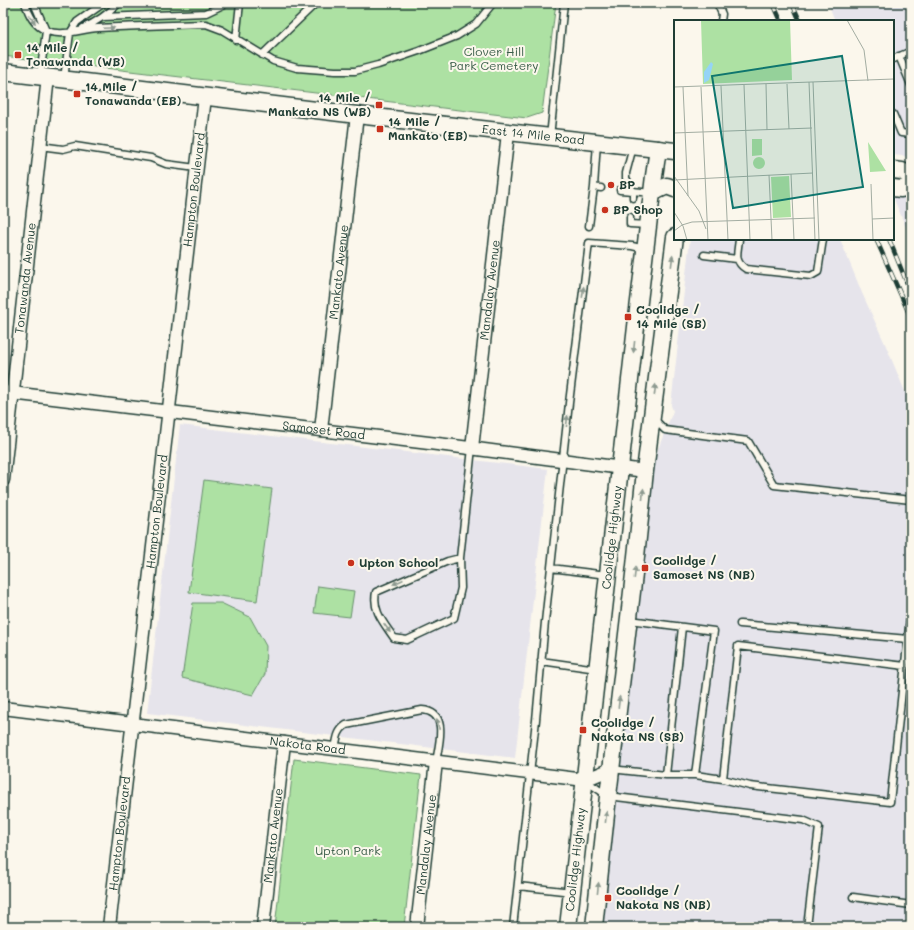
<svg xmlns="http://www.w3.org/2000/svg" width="914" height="930" font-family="Mali,sans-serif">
	<rect width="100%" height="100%" fill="#fbf7ec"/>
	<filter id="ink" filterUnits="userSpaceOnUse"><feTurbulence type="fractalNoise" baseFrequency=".025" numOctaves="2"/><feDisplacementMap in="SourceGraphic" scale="8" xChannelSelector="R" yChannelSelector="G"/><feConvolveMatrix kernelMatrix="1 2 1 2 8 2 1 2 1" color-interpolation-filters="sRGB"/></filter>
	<g filter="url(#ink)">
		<path fill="#e6e4eb" d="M828,3H911V157L893,155V21H835Z
			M893,194L911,196V239L893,197Z
			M690,239H840L862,293L886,346L911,406V927H600L654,459L673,411L671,405Z
			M180,425L548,469L515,758L147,713Z"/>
		<path fill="#ade1a3" stroke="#668f6c" d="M3,3H556L542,113L527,118L3,56Z
			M204,480L272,489L257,601L189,592Z
			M318,586L354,591L350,617L314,613Z
			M193,603H221L250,617L266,646L265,674L253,695L182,678Z
			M294,759L421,775L404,927H275Z"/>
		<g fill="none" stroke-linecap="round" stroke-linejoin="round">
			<defs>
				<path id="service" d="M25,3C29,15 34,26 47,31C64,37 81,29 98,28C134,26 170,25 206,24L222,30L273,61L297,68L335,71H355L378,65L419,51L457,36L476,24L493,3
					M34,3L46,31L40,76
					M717,3L722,14L721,21
					M103,17L206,13L227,3
					M83,28C97,22 108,14 119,3
					M236,40L240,3
					M262,55L316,3
					M899,56L911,85
					M893,59L911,51
					M64,79L70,33L77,22L104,3
					M893,114L901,133L911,134
					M550,137L564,3
					M597,142L594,187L601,188
					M40,146L63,149L75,146L151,158L166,164L196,168
					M620,190L633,191L626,178V173L633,147
					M633,198V191L651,193
					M630,217V224L647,225
					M589,226L594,187
					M739,239C738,252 733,261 746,269L811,276L818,272L823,239
					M704,255L737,259
					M654,419L665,430L748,441L774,485L911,500
					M460,558L448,561L376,592C372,611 384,623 394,638L407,640L454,618L461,588L460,558L472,448
					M551,568L607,575
					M630,620L714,631L695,775L723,779L750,786L890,802L911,608
					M740,624L908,639
					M541,661L597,669
					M335,749C337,739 337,731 346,725L422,710C449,712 439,743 436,762
					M611,769L666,775H695
					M666,775L682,627
					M723,779L738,646L905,666
					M586,781L608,796L803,820L819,827L807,927
					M518,886L572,892
					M853,897L911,905
					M513,927L536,720L545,622L569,403L589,243L632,246L645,249
					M857,927H861"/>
				<g id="minor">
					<path id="s1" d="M3,392L454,446L645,471"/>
					<path id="s2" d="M321,430L357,115"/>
					<path id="s3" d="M472,448L508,133"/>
					<path id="s4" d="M3,480L48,77"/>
					<path id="s5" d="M3,708L585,780L611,769"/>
					<path id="s6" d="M109,927L205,97"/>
					<path id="s7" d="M263,927L284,743"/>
					<path id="s8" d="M417,927L436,762"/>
				</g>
				<g id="secondary">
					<path id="s9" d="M3,72L357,115L675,151"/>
					<path d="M893,170L902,171L911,177"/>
					<path d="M893,188L901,189L911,187"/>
					<path d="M652,193L667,186L675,189"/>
					<path id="s10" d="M568,927L637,318L654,176L658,149"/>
					<path d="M594,927L608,796L635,566L645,471L675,237"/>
				</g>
			</defs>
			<use href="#service" stroke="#1f3d34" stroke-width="9"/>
			<use href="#minor" stroke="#1f3d34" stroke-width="15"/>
			<use href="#secondary" stroke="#1f3d34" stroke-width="19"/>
			<use href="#service" stroke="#fbf7ec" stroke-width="6"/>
			<use href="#minor" stroke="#fbf7ec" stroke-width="12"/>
			<use href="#secondary" stroke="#fbf7ec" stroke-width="16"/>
			<defs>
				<path id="rail" d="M773,3L781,21
					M792,3L800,21
					M876,239L911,318
					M889,239L911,293"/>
			</defs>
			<use href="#rail" stroke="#1f3d34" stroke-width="4.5"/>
			<use href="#rail" stroke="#fbf7ec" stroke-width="3" stroke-dasharray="9" stroke-linecap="butt"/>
		</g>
		<defs><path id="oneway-solid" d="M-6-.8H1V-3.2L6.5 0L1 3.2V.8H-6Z"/></defs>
		<g fill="#8d9a90">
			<use href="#oneway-solid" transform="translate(32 19) rotate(53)"/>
			<use href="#oneway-solid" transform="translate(109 28) rotate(-2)"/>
			<use href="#oneway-solid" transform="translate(672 261) rotate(-83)"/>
			<use href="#oneway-solid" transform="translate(583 292) rotate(-83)"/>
			<use href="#oneway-solid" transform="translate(634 347) rotate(96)"/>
			<use href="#oneway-solid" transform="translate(655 390) rotate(-83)"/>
			<use href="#oneway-solid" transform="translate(567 421) rotate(-84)"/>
			<use href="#oneway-solid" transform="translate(643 494) rotate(-85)"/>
			<use href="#oneway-solid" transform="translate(635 573) rotate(-83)"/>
			<use href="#oneway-solid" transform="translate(398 582) rotate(156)"/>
			<use href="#oneway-solid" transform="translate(387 628) rotate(55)"/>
			<use href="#oneway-solid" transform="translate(619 702) rotate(-83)"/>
			<use href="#oneway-solid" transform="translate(438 724) rotate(-103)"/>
			<use href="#oneway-solid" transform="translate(606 817) rotate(-84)"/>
			<use href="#oneway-solid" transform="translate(598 888) rotate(-84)"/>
		</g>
	</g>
	<g fill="#c8321e" stroke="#fbf7ec" stroke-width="1.5">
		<rect x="14" y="51" width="8" height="8" rx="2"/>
		<rect x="73" y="90" width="8" height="8" rx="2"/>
		<rect x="375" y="101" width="8" height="8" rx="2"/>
		<rect x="376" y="125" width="8" height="8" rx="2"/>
		<circle cx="611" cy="185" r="4"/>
		<circle cx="605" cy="210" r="4"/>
		<rect x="624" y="313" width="8" height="8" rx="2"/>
		<circle cx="351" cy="563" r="4"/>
		<rect x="641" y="564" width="8" height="8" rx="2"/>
		<rect x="579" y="726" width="8" height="8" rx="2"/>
		<rect x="604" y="894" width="8" height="8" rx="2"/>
	</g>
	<g text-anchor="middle" stroke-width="4" stroke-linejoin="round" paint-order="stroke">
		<g font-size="12" font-weight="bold" fill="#1f3d34" stroke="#fbf7ec" text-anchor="start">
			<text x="26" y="52">14 Mile /<tspan x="26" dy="14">Tonawanda (WB)</tspan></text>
			<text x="85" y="91">14 Mile /<tspan x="85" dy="14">Tonawanda (EB)</tspan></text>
			<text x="371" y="102" text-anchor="end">14 Mile /<tspan x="371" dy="14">Mankato NS (WB)</tspan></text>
			<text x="388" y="126">14 Mile /<tspan x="388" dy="14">Mankato (EB)</tspan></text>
			<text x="619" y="189">BP</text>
			<text x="613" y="214">BP Shop</text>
			<text x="636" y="314">Coolidge /<tspan x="636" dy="14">14 Mile (SB)</tspan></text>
			<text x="653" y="565">Coolidge /<tspan x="653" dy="14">Samoset NS (NB)</tspan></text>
			<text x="359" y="567">Upton School</text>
			<text x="591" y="727">Coolidge /<tspan x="591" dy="14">Nakota NS (SB)</tspan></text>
			<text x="616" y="895">Coolidge /<tspan x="616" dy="14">Nakota NS (NB)</tspan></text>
		</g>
		<g font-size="12" fill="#3b5e4a" stroke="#fbf7ec">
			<text x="494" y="56">Clover Hill<tspan x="494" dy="14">Park Cemetery</tspan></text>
			<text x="348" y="855">Upton Park</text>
		</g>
		<g font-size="12" fill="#1f3d34" stroke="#fbf7ec">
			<text dy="4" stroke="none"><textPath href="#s9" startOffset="534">East 14 Mile Road</textPath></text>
			<text dy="4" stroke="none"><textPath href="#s6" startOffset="742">Hampton Boulevard</textPath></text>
			<text dy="4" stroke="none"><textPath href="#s2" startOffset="159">Mankato Avenue</textPath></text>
			<text dy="4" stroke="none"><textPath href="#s4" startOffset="203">Tonawanda Avenue</textPath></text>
			<text dy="4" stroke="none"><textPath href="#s3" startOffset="159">Mandalay Avenue</textPath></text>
			<text dy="4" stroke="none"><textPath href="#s1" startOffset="323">Samoset Road</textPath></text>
			<text dy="4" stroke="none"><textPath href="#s6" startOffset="418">Hampton Boulevard</textPath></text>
			<text dy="4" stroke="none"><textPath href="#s10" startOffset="392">Coolidge Highway</textPath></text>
			<text dy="4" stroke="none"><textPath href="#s5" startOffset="307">Nakota Road</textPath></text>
			<text dy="4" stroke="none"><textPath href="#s6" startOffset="94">Hampton Boulevard</textPath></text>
			<text dy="4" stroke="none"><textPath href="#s7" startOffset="92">Mankato Avenue</textPath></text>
			<text dy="4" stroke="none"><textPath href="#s8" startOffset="83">Mandalay Avenue</textPath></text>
			<text dy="4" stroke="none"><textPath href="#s10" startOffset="68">Coolidge Highway</textPath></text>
		</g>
	</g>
	<g transform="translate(674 20)">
		<rect width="220" height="220" fill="#fbf7ec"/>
		<path d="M27,0H116L118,60L29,64ZM78,119H88V135L78,136ZM194,122L212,151L196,152ZM79 143a6 6 0 1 1 12 0a6 6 0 1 1-12 0ZM115,156L117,197L99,198L97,157Z" fill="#ade1a3"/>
		<path d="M37,42L39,44L35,60L30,63V52Z" fill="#95d4f6"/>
		<path fill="none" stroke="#a3ada2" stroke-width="1" d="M173,0L190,30L194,61M135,62L141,220M139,62L145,220M92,64L93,110M113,64L115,109M70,65L76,220M47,66L54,220M0,67L220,59M9,67L14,176M27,67L34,220M0,113L138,108M117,154L120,220M95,155L98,220M0,156L25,191L32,209M0,160L139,153M197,164L199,220M0,192L9,206L13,220M198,199L220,198M0,211L8,205L18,202L141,198"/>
		<path fill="#0f766e" fill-opacity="0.15" stroke="#0f766e" stroke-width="2" d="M168,36L189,167L59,188L38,56Z"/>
		<rect width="220" height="220" fill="none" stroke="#1f3d34" stroke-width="2"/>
	</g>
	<rect width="914" height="930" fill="none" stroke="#fbf7ec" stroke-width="16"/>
	<rect x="8" y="8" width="898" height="914" fill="none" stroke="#1f3d34" stroke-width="1.5" filter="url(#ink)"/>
</svg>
